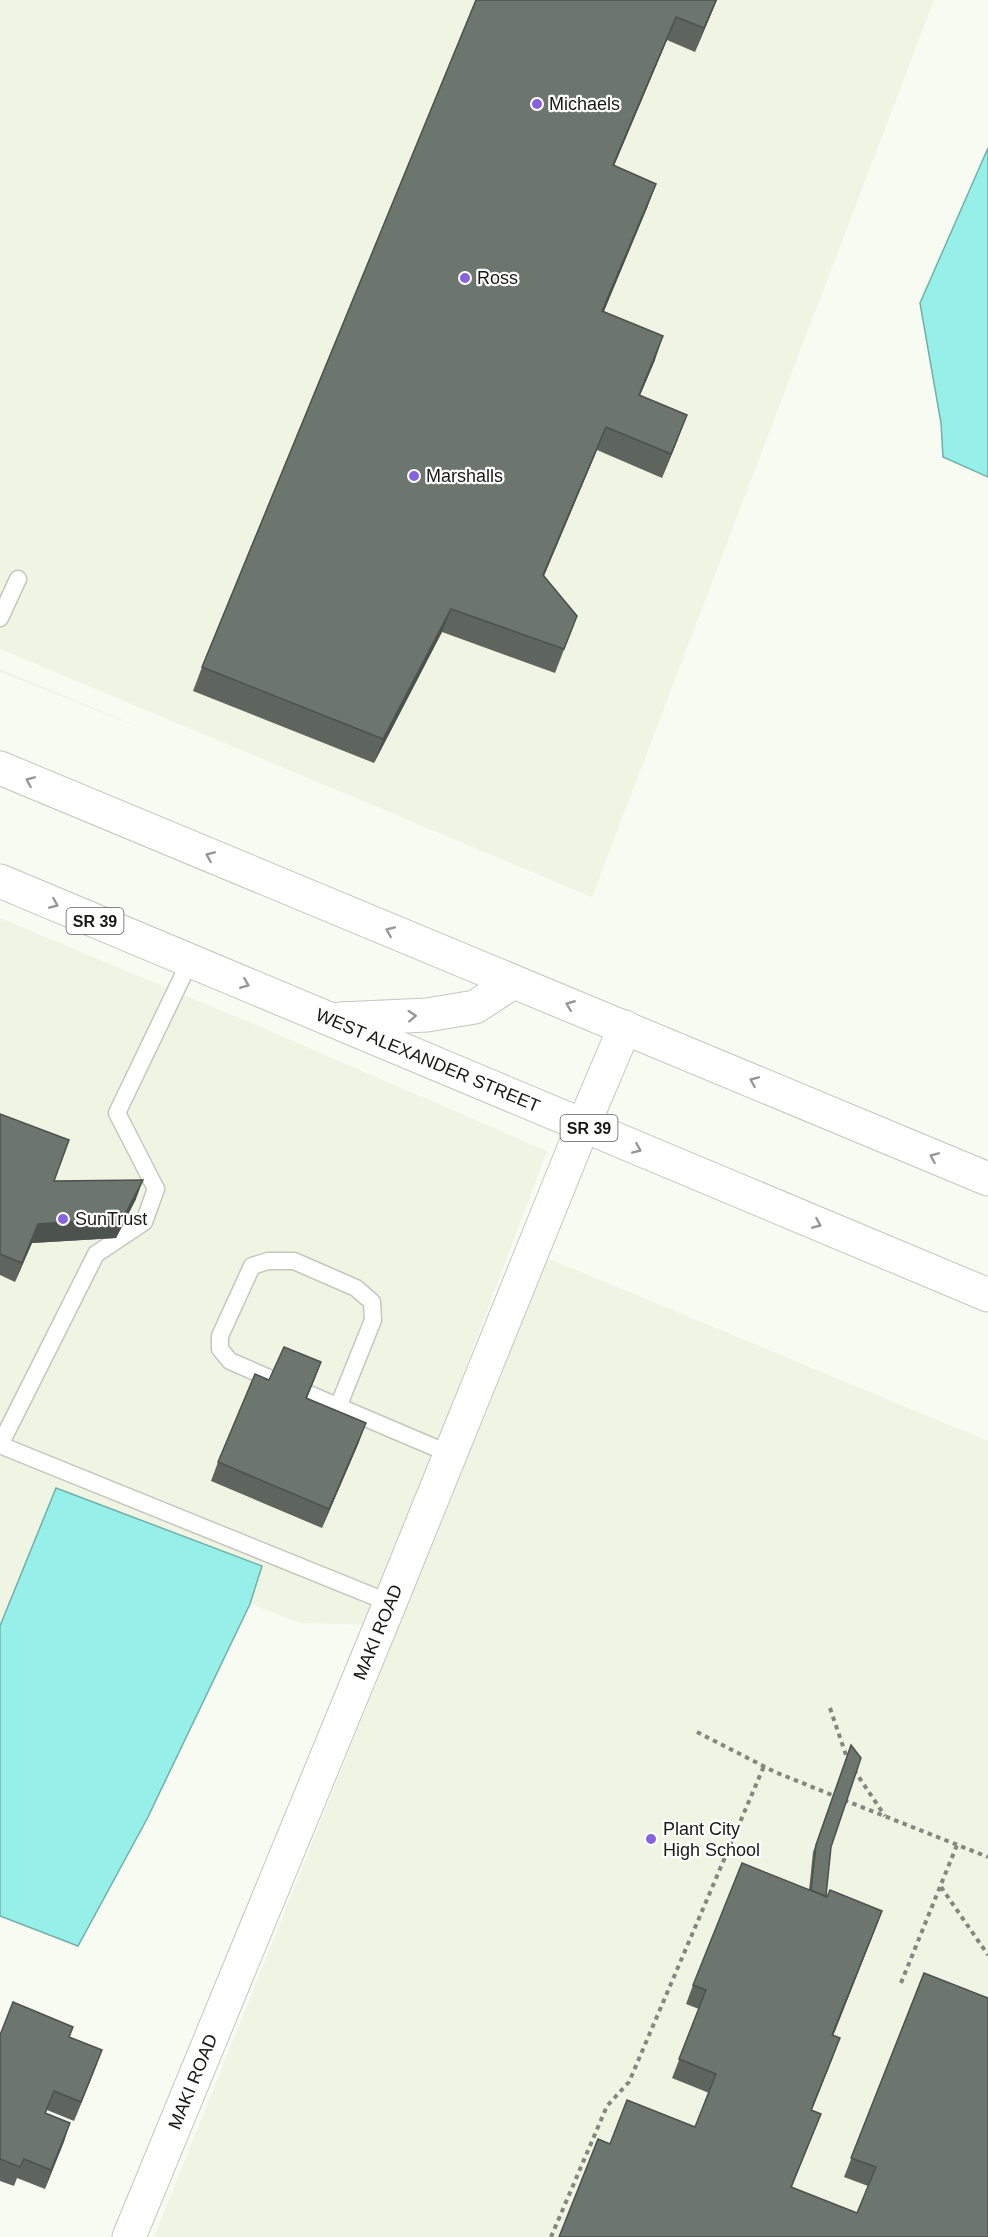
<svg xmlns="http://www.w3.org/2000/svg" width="988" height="2237" font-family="Helvetica,sans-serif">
	<rect width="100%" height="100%" fill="#f8fbf2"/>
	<path fill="#eff4e3" d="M0,0H934L592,897L0,649Z
		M0,669L161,736L0,672Z
		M0,918L244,1020L547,1151L369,1625L300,1623L251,1604L262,1566L56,1488L0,1626Z
		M547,1258L988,1441V2237H154Z"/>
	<path fill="#96f0e9" stroke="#70b0a9" stroke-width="1.5" d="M988,148V477L943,457L941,423L920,303Z
		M56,1488L262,1566L250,1604L147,1819L78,1946L0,1916V1626Z"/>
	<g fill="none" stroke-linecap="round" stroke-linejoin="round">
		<defs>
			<path id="service" d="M0,618L18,579
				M269,1378L230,1361L220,1349V1336L252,1266L268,1261H294L356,1288L372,1302L373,1320L338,1407
				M309,1394L450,1454
				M0,1445L96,1254L144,1222L156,1189L117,1113L190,961
				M0,1445L390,1603"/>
			<g id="minor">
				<path id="s1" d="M129,2237L390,1603L583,1126L625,1027"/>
			</g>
			<g id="primary">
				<path d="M0,768L988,1179"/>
				<path id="s2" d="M0,881L988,1295"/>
				<path d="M340,1019L427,1015L475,1007L513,982"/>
			</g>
		</defs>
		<use href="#service" stroke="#c4c7bd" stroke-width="19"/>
		<use href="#minor" stroke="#c4c7bd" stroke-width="35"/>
		<use href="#primary" stroke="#c4c7bd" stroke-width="35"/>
		<path stroke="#848680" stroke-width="4" stroke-dasharray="4.5 4.5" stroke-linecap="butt" d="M830,1708L848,1761
			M697,1732L775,1772L837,1797
			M854,1770L885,1816
			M844,1800L988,1857
			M941,1887L988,1955
			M901,1983L957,1845
			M551,2237L607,2106L629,2082L764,1766"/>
		<use href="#service" stroke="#fff" stroke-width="16"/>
		<use href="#minor" stroke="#fff" stroke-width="33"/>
		<use href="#primary" stroke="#fff" stroke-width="33"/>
	</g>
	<path fill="#5e655f" d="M476,0H717L695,52L667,40L614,166L656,184L647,208L604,311L655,360L640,395L678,439L662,478L597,450L544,576L577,616L555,673L442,632L374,763L193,691L202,667Z
		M0,1114L54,1181L136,1199L116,1238L32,1243L15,1282L0,1275Z
		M321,1362L307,1398L359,1442L322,1528L211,1481L218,1462L269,1380Z
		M851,1745L831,1847L826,1896L882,1911L833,2035V2057L812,2110L821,2114L792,2187L857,2213L868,2186L844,2177L924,1973L988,2237H559L610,2144L695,2127L709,2093L672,2078L699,2009L686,2004L693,1985L809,1890L813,1852Z
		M0,2035L69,2037L95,2069L74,2121L47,2110L46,2113L70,2123L45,2189L17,2178L14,2186L0,2181Z"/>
	<path fill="#4c524e" d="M716,0H717L695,52L704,28Z
		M676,17L667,40L604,189L613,165Z
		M656,184L647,208L594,335L602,311Z
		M663,336L655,360L630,419L639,395Z
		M687,415L678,439L662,478L671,454Z
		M606,427L597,450L534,599L543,575Z
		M451,609L442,632L374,763L383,739Z
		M143,1180L136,1199L116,1238L32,1243L15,1282L22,1263L38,1224Z
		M321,1362L314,1381L299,1417L306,1398Z
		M366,1423L359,1442L322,1528L329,1509Z
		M882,1911L875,1930L826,2054L832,2035Z
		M840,2038L833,2057L804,2129L811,2110Z
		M102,2050L95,2069L74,2121L81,2102Z
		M70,2123L64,2142L45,2189L51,2170Z"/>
	<path fill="#6d756f" stroke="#4c524e" stroke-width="1.5" d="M476,0H716L704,28L676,17L613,165L656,184L602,311L663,336L639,395L687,415L671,454L606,427L543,575L577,616L564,649L451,609L383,739L202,667Z
		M0,1114L69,1140L54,1181L143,1180L123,1218L38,1224L22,1263L0,1254Z
		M284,1347L321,1362L306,1398L366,1423L329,1509L218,1462L255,1374L269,1380Z
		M851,1745L861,1758L831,1847L826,1896L811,1890L816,1845Z
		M742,1863L827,1897L830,1890L882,1911L832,2035L840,2038L811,2110L821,2114L791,2187L857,2213L876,2167L851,2158L924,1973L988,1998V2237H559L598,2139L610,2144L627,2100L695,2127L716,2074L679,2059L706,1990L693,1985Z
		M13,2002L73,2027L69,2037L102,2050L81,2102L54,2091L45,2113L70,2123L51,2170L24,2159L20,2167L0,2159V2035Z"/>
	<defs><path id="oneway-chevron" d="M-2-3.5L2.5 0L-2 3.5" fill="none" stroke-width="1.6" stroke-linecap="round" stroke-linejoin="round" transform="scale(1.5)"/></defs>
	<g stroke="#979896">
		<use href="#oneway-chevron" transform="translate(30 781) rotate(-157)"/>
		<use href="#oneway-chevron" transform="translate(210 856) rotate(-157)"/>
		<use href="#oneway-chevron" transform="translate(54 904) rotate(23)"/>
		<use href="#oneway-chevron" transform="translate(390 931) rotate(-157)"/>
		<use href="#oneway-chevron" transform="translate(245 984) rotate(22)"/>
		<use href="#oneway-chevron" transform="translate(570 1005) rotate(-158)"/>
		<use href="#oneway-chevron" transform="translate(412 1016) rotate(-3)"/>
		<use href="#oneway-chevron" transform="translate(754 1081) rotate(-157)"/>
		<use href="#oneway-chevron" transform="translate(637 1149) rotate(23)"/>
		<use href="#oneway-chevron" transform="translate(934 1157) rotate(-157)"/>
		<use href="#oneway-chevron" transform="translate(817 1224) rotate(23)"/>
	</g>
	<g fill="#8563de" stroke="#fff" stroke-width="2">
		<circle cx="537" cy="104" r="6"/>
		<circle cx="465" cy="278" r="6"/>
		<circle cx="414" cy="476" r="6"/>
		<circle cx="63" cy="1219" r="6"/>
		<circle cx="651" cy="1839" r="6"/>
	</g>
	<g text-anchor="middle" stroke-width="4.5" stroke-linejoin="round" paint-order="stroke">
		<g fill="#fff" stroke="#5d5e5b" stroke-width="1.5">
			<rect x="66.5" y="908" width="57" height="26" rx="4.5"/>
			<rect x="560.5" y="1115" width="57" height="26" rx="4.5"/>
		</g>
		<g font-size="16" font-weight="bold" fill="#181915">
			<text x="95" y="927">SR 39</text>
			<text x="589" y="1134">SR 39</text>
		</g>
		<g font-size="18" fill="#181915" stroke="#fff" text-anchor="start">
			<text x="549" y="110">Michaels</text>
			<text x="477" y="284">Ross</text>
			<text x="426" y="482">Marshalls</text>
			<text x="75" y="1225">SunTrust</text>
			<text x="663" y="1835">Plant City<tspan x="663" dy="21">High School</tspan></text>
		</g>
		<g font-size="18" fill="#181915" stroke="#fff">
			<text dy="6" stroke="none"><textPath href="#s2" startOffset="464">WEST ALEXANDER STREET</textPath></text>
			<text dy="6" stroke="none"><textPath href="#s1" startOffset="654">MAKI ROAD</textPath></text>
			<text dy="6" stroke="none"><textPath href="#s1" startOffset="168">MAKI ROAD</textPath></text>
		</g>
	</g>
</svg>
